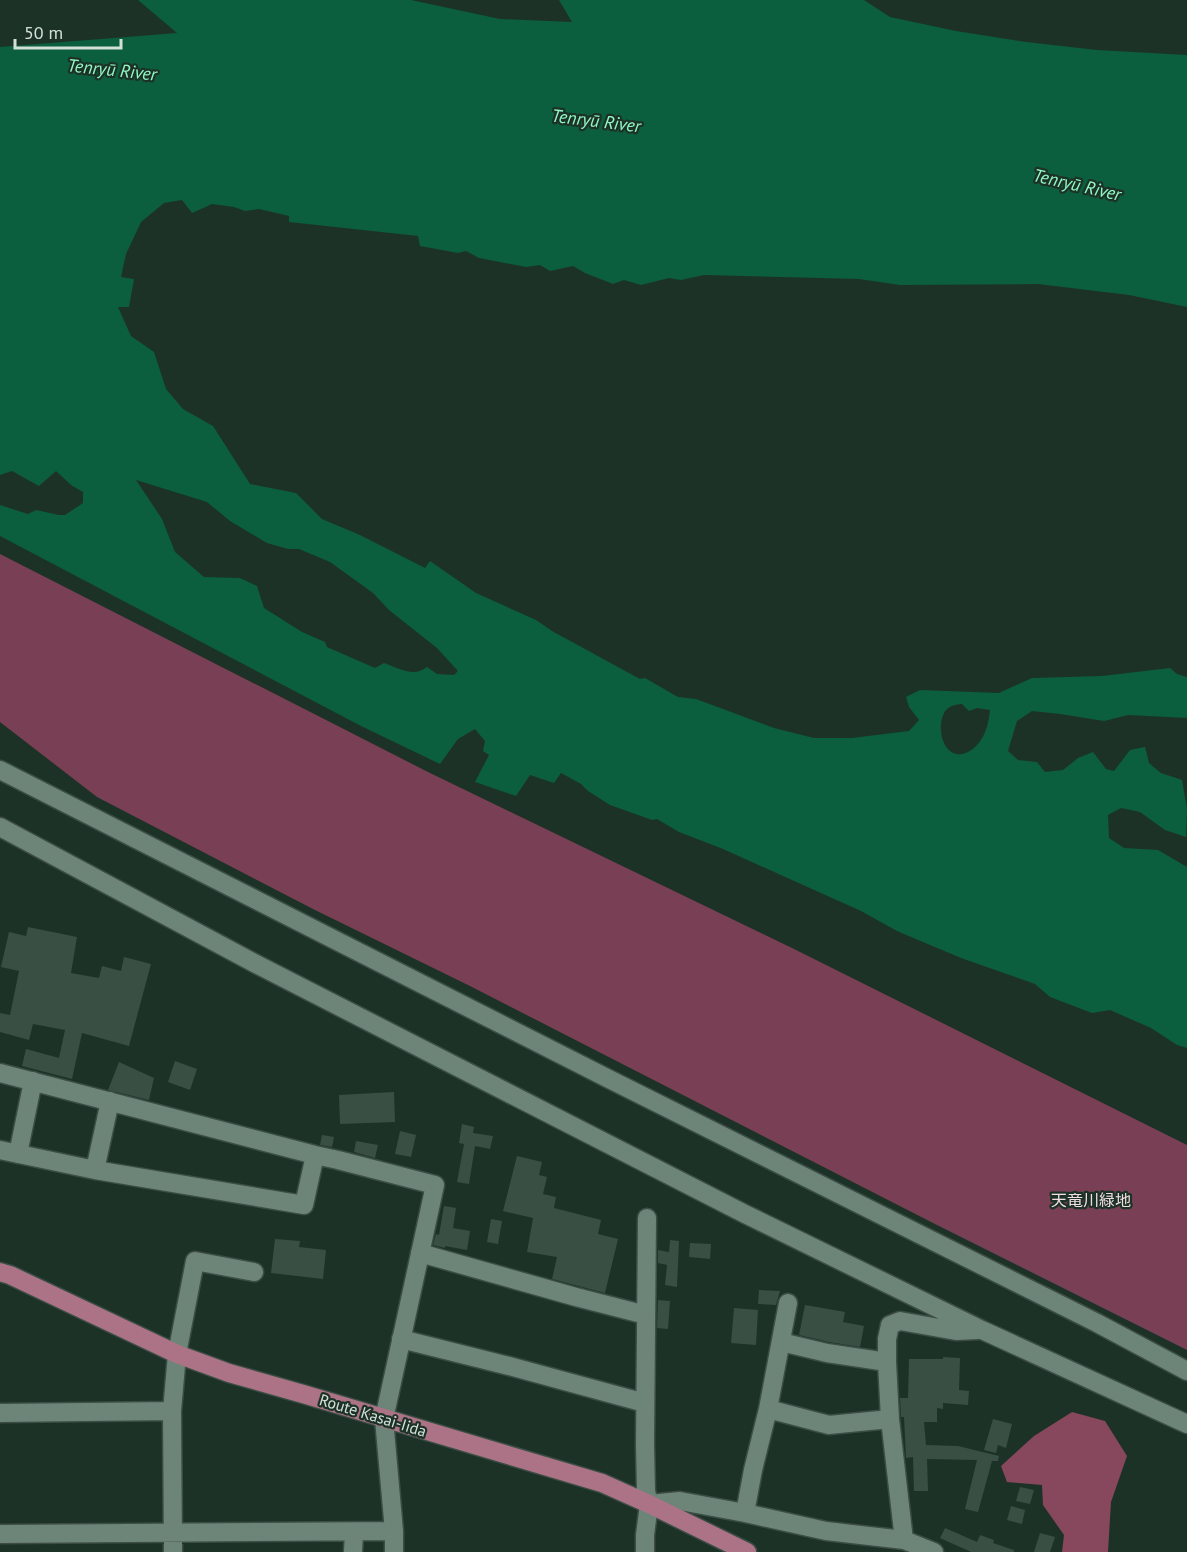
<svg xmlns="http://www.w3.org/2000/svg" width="1187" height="1552" font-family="'PT Sans','Noto Sans JP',sans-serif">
	<rect width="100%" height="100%" fill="#1d3227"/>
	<path fill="#793f54" d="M0,554L428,772L792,948L1187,1145V1350L933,1223L470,986L315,910L97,797L0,722Z"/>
	<path fill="#87475d" d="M1072,1412L1105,1421L1127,1456L1111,1502L1108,1552H1062L1064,1535L1043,1505L1042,1485L1007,1482L1001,1466L1034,1436Z"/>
	<path fill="#0b5e3e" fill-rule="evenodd" d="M138,0H411L500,19L572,22L559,0H864L890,17L956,31L1026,42L1097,50L1187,55V307L1129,295L1038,284L900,285L859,279L704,275L681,280L669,278L641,285L624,280L613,284L585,273L573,266L550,271L540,265L526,267L479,258L466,251L458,253L420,246L418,236L289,222V216L259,209L245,211L234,207L212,204L192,213L182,200L164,203L141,222L126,254L121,277L134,279L129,307H118L131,336L154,352L166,389L183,409L213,426L250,484L296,493L322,519L360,535L425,568L430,561L476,593L536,620L552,631L640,679L645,678L678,697L696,699L774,728L814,738H852L909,731L919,720L909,707L906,697L920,690L999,693L1032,678L1102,676L1170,668L1177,674L1187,677V718L1128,715L1104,721L1060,714L1032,711L1017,721L1008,751L1018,760L1037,762L1045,772L1063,770L1078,758L1093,752L1106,769L1114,771L1130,750L1145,747L1149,763L1161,773L1182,780L1187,809L1186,837L1165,830L1140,812L1121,808L1108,815L1109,838L1124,848L1158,850L1187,867V1048L1177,1045L1151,1028L1110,1010L1092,1013L1050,997L1035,984L961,958L897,931L861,911L723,849L679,832L657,819L652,820L610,805L588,791L581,784L561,773L554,783L530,775L516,796L475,782L489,755L483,751L485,741L475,729L458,739L440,764L361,726L0,536V505L28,514L36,510L59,515H65L83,503V492L71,485L56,471L39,486L12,471L0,475V47L177,33ZM136,480L207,502L230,521L267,543L288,549H299L330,562L373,593L389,610L437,648L458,671L454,675L437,674L427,667C414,678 398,668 384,663L375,668L327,647L325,642L302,632L264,608L257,586L240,578L204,577L175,552L162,519ZM962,704L969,711L977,708L990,710C989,721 986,736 977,745C957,766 939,748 941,724C943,709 949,705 962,704Z"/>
	<path fill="#394f43" d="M28,927L77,937L71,973L99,978L102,966L121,971L124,957L151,964L129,1046L82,1033L72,1079L22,1066L26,1049L59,1058L65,1030L33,1024L29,1040L0,1032V1013L10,1015L19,971L1,967L9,932L26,936Z
		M175,1061L197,1069L190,1090L168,1082Z
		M119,1062L154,1078L149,1100L108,1090Z
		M394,1092L395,1122L340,1124L339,1095Z
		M462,1124L474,1127L473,1133L493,1136L490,1149L475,1146L469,1184L457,1182L464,1144L459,1143Z
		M400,1131L416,1135L411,1157L395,1154Z
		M322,1135L334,1137L332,1147L320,1145Z
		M356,1141L378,1145L375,1158L354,1152Z
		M517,1156L542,1162L539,1175L547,1177L543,1194L556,1197L554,1208L601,1220L598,1234L618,1239L605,1293L552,1279L557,1257L527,1252L533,1218L503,1211Z
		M444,1206L456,1208L453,1228L470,1231L467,1250L445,1246V1248L433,1245L436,1234L439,1235Z
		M491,1219L502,1221L498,1244L487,1242Z
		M275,1239L300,1241L299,1247L326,1250L323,1279L271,1273Z
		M670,1240L679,1241L677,1287L665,1285L667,1265L658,1263V1250L669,1252Z
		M690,1243L711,1244L710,1259L689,1257Z
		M759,1290L780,1291L776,1305L758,1304Z
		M658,1300L670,1301L668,1329L657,1328Z
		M805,1305L845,1312L843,1322L864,1326L860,1347L829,1342L799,1335Z
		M734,1308L758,1310L756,1345L731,1343Z
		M943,1357L960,1358L959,1390L969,1391L968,1405L943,1403V1409L937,1408V1422H924L926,1445L958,1446L999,1456L998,1461H992L978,1512L965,1509L977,1460L927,1459L928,1491H914L913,1457L906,1458L904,1417H901L900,1398H908L909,1359H943Z
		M993,1419L1012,1424L1006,1448L998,1445L996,1453L984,1450Z
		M1020,1487L1034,1490L1030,1504L1016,1501Z
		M1011,1506L1025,1510L1022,1524L1007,1520Z
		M945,1528L977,1542L980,1535L994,1540L993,1543L1014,1550V1552H971L940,1538Z
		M1040,1533L1055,1537L1050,1552H1034Z"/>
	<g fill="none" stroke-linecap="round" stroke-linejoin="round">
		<defs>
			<path id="minor" d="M0,770L607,1078L1097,1323L1187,1371
				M0,827L258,965L745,1214L982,1330L1187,1424
				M0,1073L315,1155L338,1160L435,1185L384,1419L394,1531L0,1534
				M0,1150L95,1170L304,1205L315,1155
				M18,1154L33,1081
				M95,1170L110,1101
				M420,1253L576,1297L646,1315
				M788,1303L768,1409L829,1425L890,1419L904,1540
				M401,1339L509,1366L645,1403
				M781,1342L827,1353L887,1362L890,1419
				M887,1362V1339L890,1325L900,1321L956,1331L978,1330
				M0,1413L172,1411
				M649,1504L680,1501L745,1513L826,1531L904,1540L934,1552
				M745,1513L753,1470L768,1409
				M394,1531V1552
				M173,1552L172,1411L177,1354L195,1261L254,1272
				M353,1552L354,1532
				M645,1552V1535L649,1504L646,1491L645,1444L647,1218"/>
			<path id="major" d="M0,1272L10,1275L177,1354L229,1373L303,1394L602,1483L649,1504L747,1552"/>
		</defs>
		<use href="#minor" stroke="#3b4d44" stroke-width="21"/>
		<use href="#major" stroke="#3b4d44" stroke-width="21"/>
		<use href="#minor" stroke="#6d8578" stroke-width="18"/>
		<use href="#major" stroke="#ac7386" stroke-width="18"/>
	</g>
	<g text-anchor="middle" stroke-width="4.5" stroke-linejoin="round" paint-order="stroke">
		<g font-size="16" fill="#f1dde2" stroke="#1d3227">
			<text x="1091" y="1206">天竜川緑地</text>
		</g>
		<g font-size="16" fill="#d3e0d8" stroke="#1d3227">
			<text transform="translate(373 1415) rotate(17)" y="6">Route Kasai-Iida</text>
		</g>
		<g font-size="18" font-style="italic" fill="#91f8c5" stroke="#1d3227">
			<text transform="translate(112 70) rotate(6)" y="6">Tenryū River</text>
			<text transform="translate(596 121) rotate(7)" y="6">Tenryū River</text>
			<text transform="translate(1077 185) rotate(13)" y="6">Tenryū River</text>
		</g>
	</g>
	<path d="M15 39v9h106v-9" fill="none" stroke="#d3e0d8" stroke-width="3"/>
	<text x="24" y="39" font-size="18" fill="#d3e0d8" stroke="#1d3227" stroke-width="4.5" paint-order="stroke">50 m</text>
</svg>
